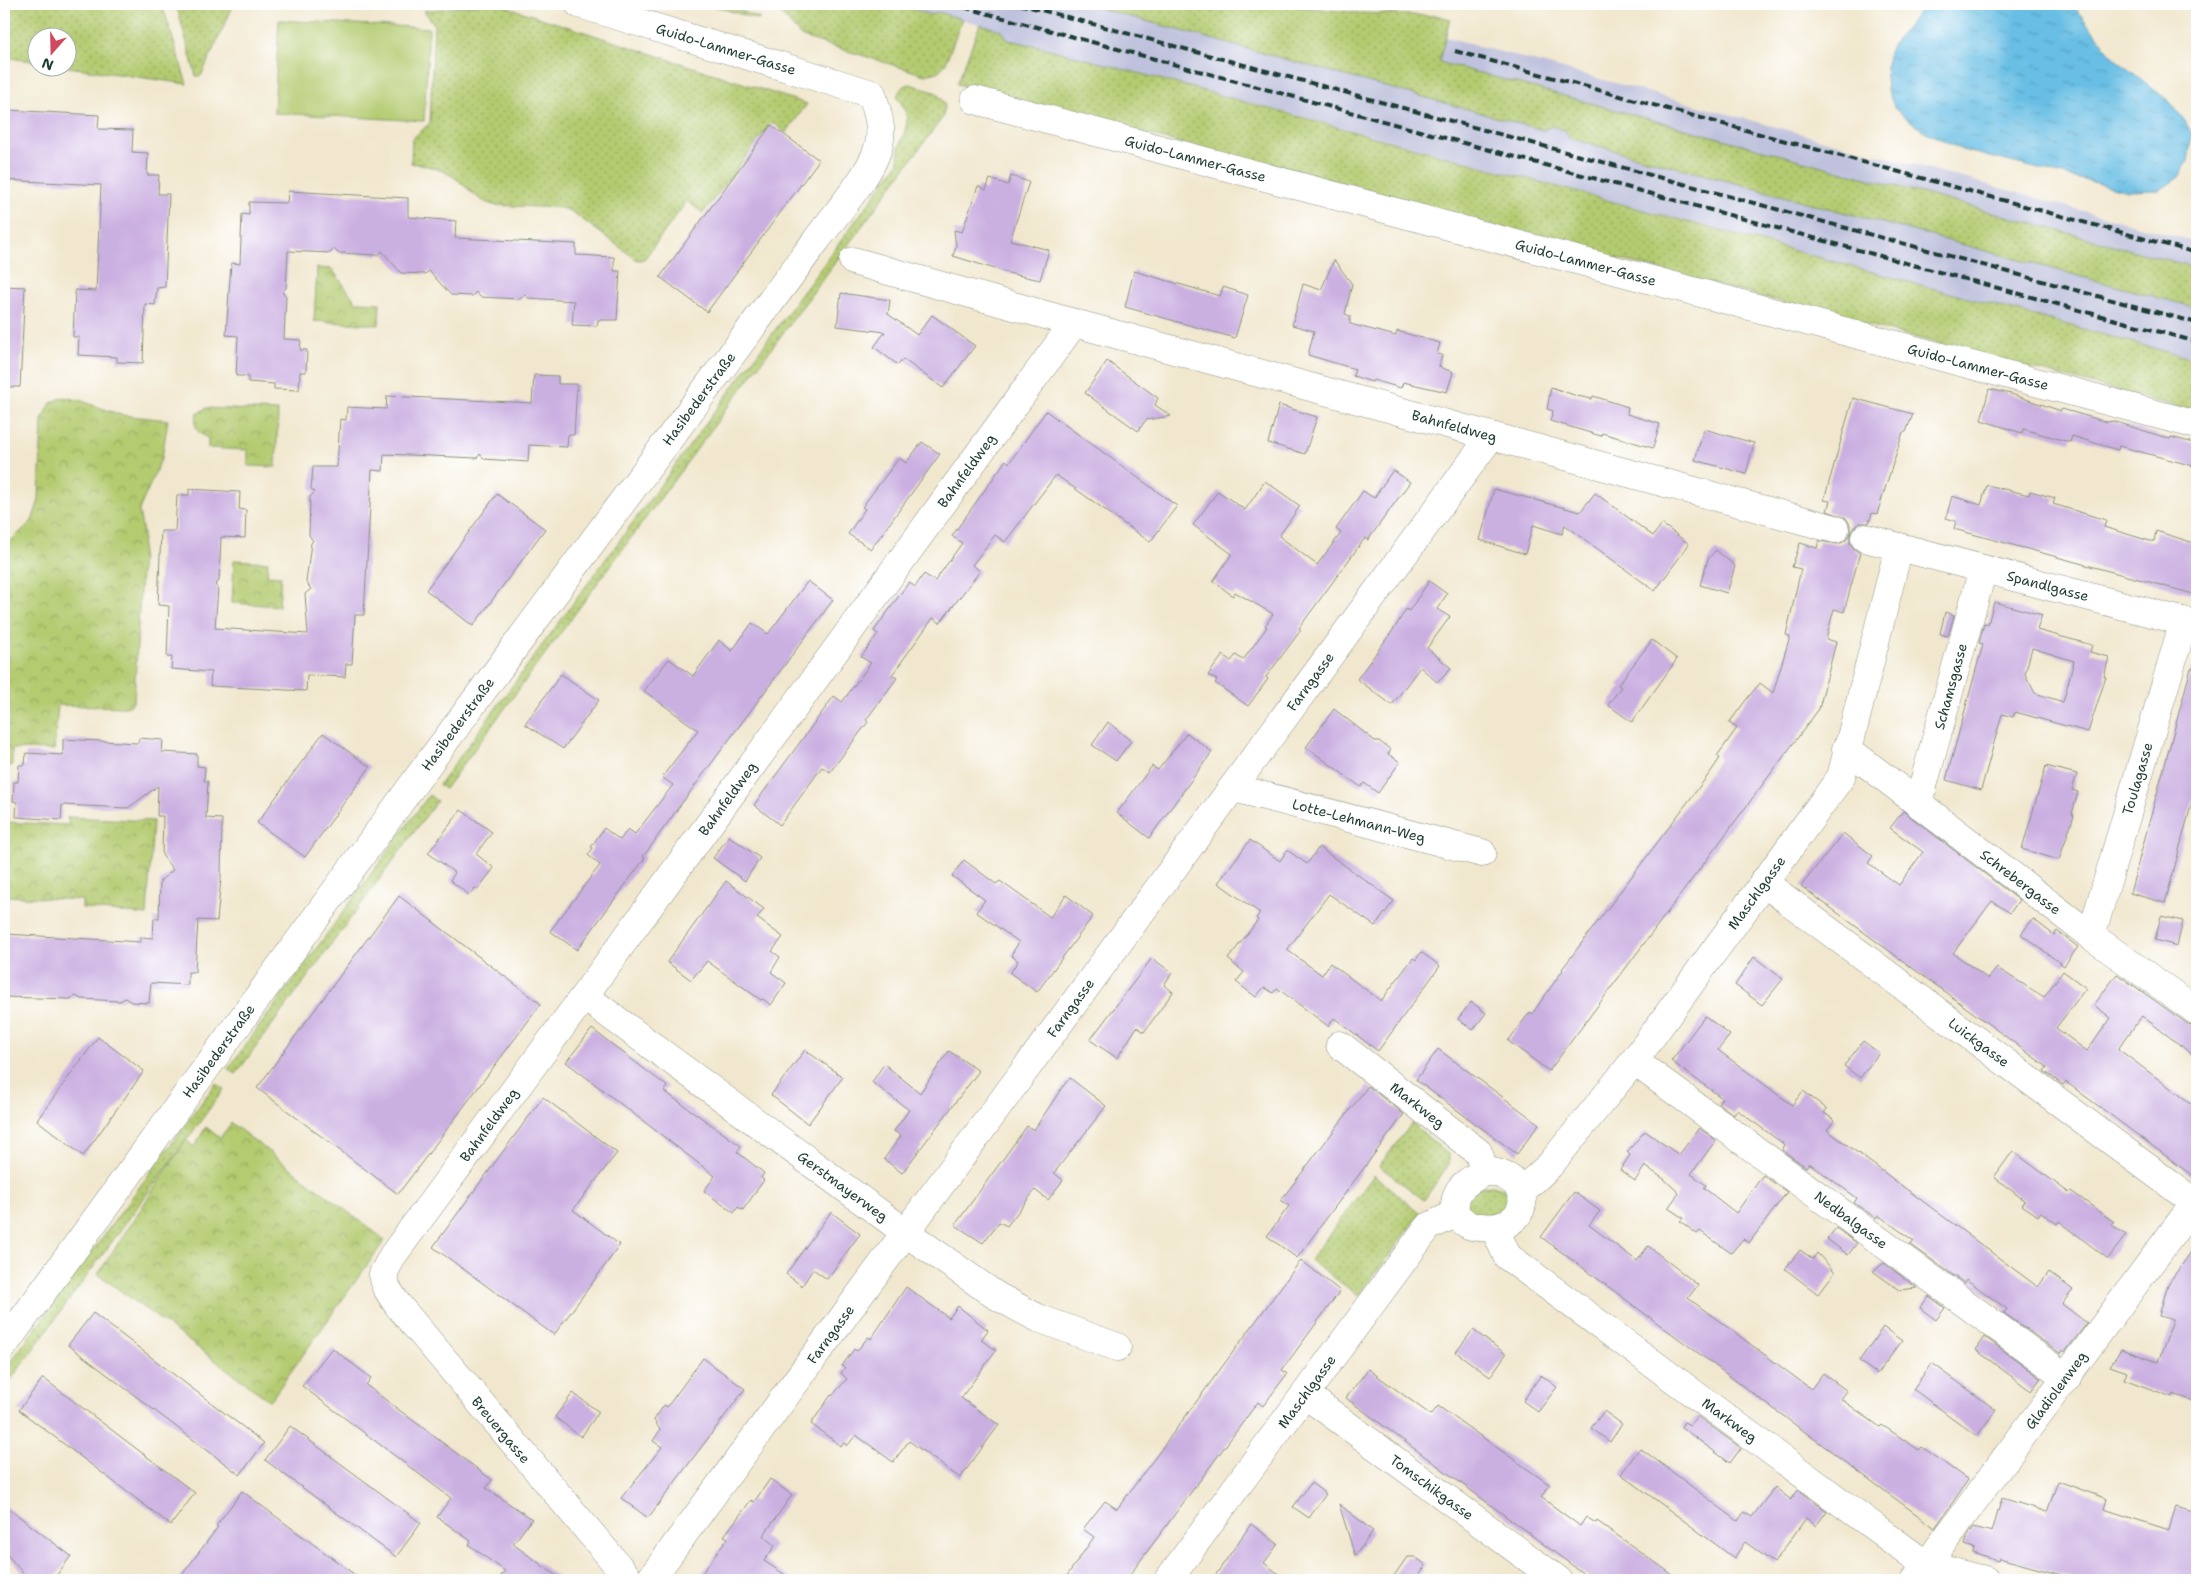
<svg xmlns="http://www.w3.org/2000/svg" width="2201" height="1584" font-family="'Shantell Sans',sans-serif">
	<defs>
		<pattern id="grass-dots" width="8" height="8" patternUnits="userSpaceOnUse" patternTransform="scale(1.25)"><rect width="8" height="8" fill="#b4cb70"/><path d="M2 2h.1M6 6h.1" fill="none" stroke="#92a65d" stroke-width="1.8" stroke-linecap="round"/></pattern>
		<pattern id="park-crowns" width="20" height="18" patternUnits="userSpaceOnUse" patternTransform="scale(1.25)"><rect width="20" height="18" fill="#b4cb70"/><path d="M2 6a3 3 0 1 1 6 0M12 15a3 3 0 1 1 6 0" fill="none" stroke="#92a65d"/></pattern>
		<pattern id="water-ripples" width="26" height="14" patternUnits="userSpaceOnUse" patternTransform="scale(1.25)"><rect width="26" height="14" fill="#67bee4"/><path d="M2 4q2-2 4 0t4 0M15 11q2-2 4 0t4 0" fill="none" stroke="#549cba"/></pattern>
	</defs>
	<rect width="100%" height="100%" fill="#fff"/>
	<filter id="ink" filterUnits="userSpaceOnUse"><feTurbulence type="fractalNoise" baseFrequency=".02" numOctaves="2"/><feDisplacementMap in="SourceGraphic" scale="10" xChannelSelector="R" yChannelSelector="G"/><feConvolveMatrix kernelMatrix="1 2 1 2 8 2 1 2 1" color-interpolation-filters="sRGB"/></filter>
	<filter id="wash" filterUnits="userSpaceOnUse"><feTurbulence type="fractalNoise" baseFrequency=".0096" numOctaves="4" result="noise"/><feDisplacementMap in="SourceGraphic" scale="20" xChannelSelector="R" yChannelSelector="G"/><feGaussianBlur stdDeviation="1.12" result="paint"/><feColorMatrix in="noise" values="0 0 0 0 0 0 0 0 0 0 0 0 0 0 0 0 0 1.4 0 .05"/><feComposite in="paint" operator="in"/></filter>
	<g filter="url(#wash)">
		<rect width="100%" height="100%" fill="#f1e7ce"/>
		<path fill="#c0c2dd" d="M897,4H1084L1543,130L1552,126L1565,130L1569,138L2197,308V360L1315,120L1038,46L1008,40L1002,31L938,12L931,15Z
			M1446,37L2197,242V268L1439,62Z"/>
		<path fill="url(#grass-dots)" stroke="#6a8452" d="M4,4H162L187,84L68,67V38H38L37,62L4,57Z
			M176,4H234L201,76H196Z
			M482,4H498L807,104L786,133L772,122L703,213L687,201L645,258L641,260H637L571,211L561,208L493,205C476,200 469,188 455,178C442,169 427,165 411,163L412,139L430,123L434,24L424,11Z
			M708,4H725L759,18V20Z
			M763,4H897L931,15L938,12L962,19L945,65L938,72L925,75L806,38L801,36L781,14Z
			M1084,4H1277L1359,13L1439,16L1450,19L1439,62L2197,268V308L1569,138L1565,130L1552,126L1543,130Z
			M980,24L1002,31L1008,40L1038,46L2197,360V412L957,84Z
			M910,84L937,93L945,104L943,117L445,789L439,785L899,162C894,137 921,124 897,98C899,90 901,86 910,84Z
			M429,795L437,801L236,1074L228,1069Z
			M216,1083L224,1089L4,1389V1371Z
			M1412,1123L1449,1155V1164L1424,1200L1379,1166Z
			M1374,1175L1420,1213L1359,1296L1310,1260Z
			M1493,1186L1505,1190L1510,1200C1501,1219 1483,1217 1466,1210L1465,1198L1479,1187Z"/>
		<path fill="url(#park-crowns)" stroke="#6a8452" d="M317,268L332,269L356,302L380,303L379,325L314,321Z
			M63,397L79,400L121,415L168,420L162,457L139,510L143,534L134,700L131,705L126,707L58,705L54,750L12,749V766L4,765V547L32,521L39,500L42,420L51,403Z
			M206,408L278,411L276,467L248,466V450L208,448V438C196,433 193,426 197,414Z
			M234,560L268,562L267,575L281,576L279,606L232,603Z
			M67,817L153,821L147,915L82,908V900L4,896V822L69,825Z
			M231,1123L385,1240L270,1401L98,1274L186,1140L194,1147L206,1127L220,1138Z"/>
		<path fill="#b4cb70" stroke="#6a8452" d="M279,20L429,28L424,121L274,113Z"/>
		<path fill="url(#water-ripples)" stroke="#437e8c" d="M1925,4H2072L2114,58L2170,102L2185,121L2192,134L2188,161L2179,177L2160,190L2128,191L1962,150L1922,130L1895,109L1887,89L1885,67L1891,47Z"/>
		<g id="blocks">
			<path fill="#caafe1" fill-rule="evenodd" d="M7,110L99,115L98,129L133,130L132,152L148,153L147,175H159L158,194H169L165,287L157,288L155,305L145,304L143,363L117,362V357L78,355L79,337H73L75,290L96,291L101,185L4,180V124H6Z
				M771,125L819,160L707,312L660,277Z
				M1011,176L1029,182L1010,240L1049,250L1040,280L1008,273L953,256L956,246L954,230L962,232L978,186L986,190L990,179L1008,185Z
				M288,191L408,198V217L456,221L455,238L576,244V255L614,257V271H620L617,320H598L597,326L572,325L574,301L528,298L525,295L520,299L480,297L476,292L472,296L451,295L429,271L425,274L401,273L382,251L378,255L338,253L334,249L330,253L288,251L286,288L282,292L286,296L284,339L301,340L300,350H307L306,372H300L299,390L274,389V384L248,382V376H236L238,336L226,335L231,263L240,264L242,214L249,215V202L287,203Z
				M1334,260L1352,284L1345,314L1350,316V324L1396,336L1397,331L1440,343L1437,354L1442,355L1439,367L1453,372L1447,392L1403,382L1401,388L1373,380L1372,382L1353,376L1355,369L1308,355L1314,331L1292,325L1303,284L1321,290Z
				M1134,271L1220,296L1223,287L1248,295L1235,338L1125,307Z
				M4,286L25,287L20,387H4Z
				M841,293L890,300L888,314L917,335L932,315L975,346L943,388L903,359L898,365L874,347L885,332L837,326Z
				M1107,361L1158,398L1155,405L1171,416L1146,420L1138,431L1085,393Z
				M534,375L558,376V384H577L574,435H568L567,447L529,445L528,462L484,459L480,454L477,458L384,454L383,471L372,470L364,615H355L352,664H346L345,677L307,675L306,691L210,686L211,672L171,669L172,657H167L169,606L158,605L161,531H175L177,495H189V489L240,492L239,509L246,510L245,538L221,537L219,581L215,585L218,588L215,628L308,634L305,594L311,589L306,582L311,543L313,541L309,535L310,497L315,492L311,489L313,467H337L340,419L346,420L347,407L386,409L387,396L532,403Z
				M1551,387L1577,396L1592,399L1593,396L1628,407L1627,414L1660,424L1653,448L1602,433L1601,436L1550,421L1553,411L1547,409Z
				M1989,389L2011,394L2061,411L2062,409L2107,422L2113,421L2170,439L2171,437L2197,444V467L2119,446L2118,450L2072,436L2070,442L2023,429L2022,433L1981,420Z
				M1853,398L1913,414L1906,432H1903L1877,514L1872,513L1869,523H1860L1854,527L1850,534V543L1854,549L1860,553L1844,612L1834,609L1826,639L1836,642L1819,709L1549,1071L1508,1041L1530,1012L1532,1014L1563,970L1562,969L1712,770L1720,758L1717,756L1737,728L1729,723L1746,700L1760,683L1773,693L1790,636L1786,635L1801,569L1792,567L1800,543L1817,548L1819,541L1839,544L1846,540L1850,534V525L1846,518L1827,511L1830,501L1824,500Z
				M1279,405L1317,417L1305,454L1268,443Z
				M1046,411L1177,506L1150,542L1056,475L1005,542L995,535L972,565L980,571L940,623L933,618L892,675L897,678L866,720L868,722L830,772L822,767L780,825L754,805L834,696L842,702L871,663L861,657L878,634L874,631L909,582L915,587L924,574L935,581L962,543L952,536L1006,460L1009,463Z
				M1704,429L1754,443L1746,474L1695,460Z
				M922,442L940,454L871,549L848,534L865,509L862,507L899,458L906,463Z
				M1393,470L1410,482L1368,540L1365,538L1299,628L1301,630L1266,677L1268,679L1248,706L1215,683L1217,680L1208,675L1223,655L1231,661L1236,655L1243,660L1267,627L1265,626L1273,614L1235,592L1233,596L1213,581L1232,554L1193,525L1218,491L1245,510L1265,481L1300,506L1279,536L1317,565L1341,533L1336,529L1363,491L1374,498Z
				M1987,485L2029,495L2030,491L2055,498L2053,504L2106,520L2104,527L2150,541H2154L2156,531L2197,544V595L1954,529L1956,521L1946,518L1952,496L1981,505Z
				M1494,489L1580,512L1595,493L1653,536L1662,524L1689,544L1655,591L1565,525L1562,534L1533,525L1525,554L1480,540Z
				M497,494L545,529L473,626L426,590Z
				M1716,550L1735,566L1727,593L1700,585L1708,559Z
				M808,581L833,600L676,811L643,857L645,858L577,950L550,931L600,865L588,855L593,848L591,847L604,828L620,840L628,829L635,834L673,785L662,777L698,730L644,691L669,659L693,676L719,640L732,651L752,623L768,634Z
				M1429,581L1447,594L1437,609L1450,617L1427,648L1451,668L1437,682L1420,667L1392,705L1357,679L1396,626L1406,609L1409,611Z
				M1994,602L2042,615L2037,630L2092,645L2090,652L2109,657L2104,677H2106L2088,732L2015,712L2013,717L2002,714L1981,790L1946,780L1983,644L1979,643L1984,623L1988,624ZM2032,648L2074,661L2063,702L2035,693L2025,674Z
				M1945,612L1954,615L1948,636L1940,634Z
				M1652,640L1677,659L1632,722L1608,705L1621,687L1618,685Z
				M2191,668L2197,669V783L2165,903L2130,893Z
				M561,674L599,700L563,749L525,724Z
				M1334,709L1375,741H1379L1391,750L1388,754L1400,762L1378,793L1364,783L1361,787L1306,747Z
				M1108,722L1131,741L1116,761L1092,745Z
				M323,733L370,767L305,857L257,823Z
				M1187,733L1212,752L1149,838L1117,813L1152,766L1158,770Z
				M139,738L163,740L162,752L197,754V766L205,767L204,781H208L206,818L222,819L221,878L217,921L198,920L195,972H188V985L151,983L149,1003L131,1002L125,998L120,1001L81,999L76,996L70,999L4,997V947L6,934L141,942V937L153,938L154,918H159L160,881L173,870L162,855L163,816H157L158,786L128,808L62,805L61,820L16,817L17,802L13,801L14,782H18L19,765H25L26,753L63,755V739L138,743Z
				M2046,766L2077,774L2072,790L2078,792L2072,814L2074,815L2059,860L2022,849Z
				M461,810L492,832L476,854L494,868L477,890L475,888L469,895L450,880L455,873L428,853Z
				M1903,811L2019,900L2010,913L1992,901L1953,953L1988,979L1997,968L2044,997L2063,971L2086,988L2056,1028L2087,1051L2111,1018L2094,1005L2117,974L2188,1024L2197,1026V1058L2142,1016L2118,1049L2197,1108V1179L2066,1082L2063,1085L2044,1071L2047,1067L1801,886L1843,833L1873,856L1868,863L1899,885L1923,852L1890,828Z
				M729,836L760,858L745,881L713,858Z
				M1250,840L1280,861L1287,850L1307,864L1319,847L1394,901L1375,926L1329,894L1287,950L1322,975L1330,963L1381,1001L1413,958L1416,960L1421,952L1440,966L1378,1051L1334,1018L1328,1026L1277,988L1273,993L1264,987L1256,997L1236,982L1244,972L1228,959L1258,920L1256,918L1260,913L1218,883Z
				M964,860L996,884L1000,881L1050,917L1066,895L1093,916L1037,992L1010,973L1018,961L1011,955L1019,942L976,912L985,900L952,876Z
				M726,881L764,909L757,918L783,937L772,951L780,957L771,972L786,983L771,1005L763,999L761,1000L707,961L691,980L667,962Z
				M399,896L541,1004L398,1194L257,1088Z
				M2161,916L2183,921L2177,946L2155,940Z
				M2033,919L2054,935L2057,931L2078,947L2064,966L2021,934Z
				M1754,957L1783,979L1762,1005L1735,985Z
				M1152,958L1172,973L1164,985L1173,992L1144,1032L1137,1027L1117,1058L1090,1040Z
				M1471,1002L1486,1013L1473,1030L1458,1019Z
				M1705,1016L1730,1035L1718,1050L1792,1105L1803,1091L1827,1109L1824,1113L1835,1120L1827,1130L2038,1287L2049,1272L2073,1290L2062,1304L2087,1323L2065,1352L2063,1350L2061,1354L2004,1313L2007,1309L1966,1279L1964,1283L1910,1244L1914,1241L1878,1215L1876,1218L1854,1203L1857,1198L1809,1163L1806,1167L1782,1150L1785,1145L1737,1110L1734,1115L1718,1103L1722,1098L1671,1061Z
				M592,1029L668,1087L664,1091L741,1146L737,1152L764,1173L761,1178L764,1180L743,1210L738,1207L734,1213L704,1191L715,1176L566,1062Z
				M98,1037L144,1071L83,1156L37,1120Z
				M1863,1041L1879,1053L1860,1078L1844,1066Z
				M1438,1049L1539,1124L1517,1154L1416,1080Z
				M805,1050L843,1077L808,1124L771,1095Z
				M949,1051L979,1071L902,1173L884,1159L901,1136L894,1131L909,1110L872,1082L884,1064L920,1093Z
				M1070,1078L1106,1106L1054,1173L1063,1180L1048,1200L1035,1190L1007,1226L999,1222L983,1243L955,1225L1027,1126L1034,1130L1061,1089Z
				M1368,1086L1404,1114L1297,1258L1267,1236L1289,1206L1281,1200Z
				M543,1097L617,1153L573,1210L620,1245L554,1335L433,1247Z
				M1699,1128L1716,1140L1691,1174L1706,1185L1704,1188L1736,1213L1763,1175L1787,1192L1749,1243L1743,1239L1731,1253L1700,1231L1697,1234L1680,1221L1683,1218L1668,1208L1679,1193L1664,1179L1645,1166L1635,1181L1620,1170L1630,1155L1627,1152L1645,1131L1679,1155Z
				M2013,1151L2069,1193L2071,1191L2114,1222L2112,1225L2126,1235L2108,1259L2059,1221L2057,1224L2041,1212L2038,1216L2022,1205L2025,1201L1994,1177Z
				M1574,1192L1600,1211L1589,1225L1637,1261L1648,1246L1698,1285L1688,1298L1811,1389L1823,1373L1847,1391L1841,1399L1880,1427L1882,1425L1919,1450L1922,1447L1968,1480L1935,1528L1541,1237Z
				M831,1212L860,1234L827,1279L813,1269L802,1286L786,1274Z
				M1836,1228L1857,1243L1848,1255L1827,1239Z
				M2197,1244V1402L2173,1394L2172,1397L2124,1379L2127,1372L2110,1366L2121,1349L2158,1362L2173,1320L2159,1316L2168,1284Z
				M1800,1250L1813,1259L1817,1253L1835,1272L1818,1294L1785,1269Z
				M1301,1260L1340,1291L1282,1370L1287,1374L1263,1406L1258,1402L1126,1580H1064L1094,1537L1083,1529L1105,1501L1117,1509Z
				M1884,1263L1917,1288L1899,1290L1873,1271Z
				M906,1287L949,1318L958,1306L988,1330L981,1340L996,1350L961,1398L999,1425L960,1478L909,1441L893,1462L856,1435L847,1446L844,1443L841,1446L811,1424L831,1395L832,1396L847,1379L841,1373L845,1368L842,1366L854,1349L857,1351L868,1337L871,1339Z
				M1929,1296L1945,1308L1936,1320L1920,1308Z
				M93,1313L264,1443L240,1475L68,1345Z
				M1883,1327L1902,1341L1877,1374L1859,1361Z
				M1473,1330L1506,1354L1490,1377L1456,1352Z
				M1985,1337L2041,1378L2031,1391L1976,1350Z
				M332,1348L371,1378L366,1385L492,1480L486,1488L532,1519L513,1544L562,1580H498L505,1571L469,1545L471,1541L437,1517L451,1498L302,1386Z
				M703,1358L745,1389L648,1518L621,1498L662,1447L653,1441L660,1430L654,1420L664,1405L667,1407Z
				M1932,1363L1996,1410L1977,1436L1913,1389Z
				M1368,1369L1431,1415L1438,1406L1550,1485L1541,1497L1580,1526L1586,1517L1596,1523L1597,1521L1680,1580H1592L1346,1398Z
				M1541,1375L1557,1387L1538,1412L1523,1401Z
				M43,1378L195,1493L171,1525L19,1410Z
				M573,1393L599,1412L581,1437L555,1417Z
				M1604,1411L1622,1424L1610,1442L1591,1428Z
				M1697,1416L1741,1448L1730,1463L1681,1427L1684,1422L1690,1425Z
				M290,1426L421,1523L396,1557L265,1460Z
				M1640,1448L1738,1521L1744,1512L1752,1517L1775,1487L1791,1500L1798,1490L1827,1511L1816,1526L1806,1518L1774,1563L1745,1542L1734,1558L1621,1474Z
				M770,1479L792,1495L763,1536L775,1546L764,1561L793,1580H697L728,1538L724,1536L751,1500L754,1502Z
				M2058,1481L2107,1499L2104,1509L2169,1530L2176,1507L2197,1513V1580H2080L1999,1558L1998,1561L1972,1553L1973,1548L1964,1545L1967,1537L1974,1527L1992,1532L2002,1498L2047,1512Z
				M1311,1483L1326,1494L1309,1518L1293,1507Z
				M242,1491L298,1533L362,1580H178L218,1527L216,1526Z
				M1339,1504L1373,1531L1355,1556Z
				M4,1505L71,1556L53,1580H29L4,1551Z
				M1251,1524L1278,1544L1264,1563L1287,1580H1212Z
				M1407,1557H1415L1426,1565L1415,1580H1391Z"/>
		</g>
	</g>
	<g filter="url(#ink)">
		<use href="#blocks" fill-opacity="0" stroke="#889281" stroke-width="1"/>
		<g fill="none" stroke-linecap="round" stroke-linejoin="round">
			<defs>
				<g id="minor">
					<path id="s1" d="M975,100L2197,425"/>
					<path id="s2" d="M1074,323L1835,529"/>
					<path id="s3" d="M1865,538L2197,625"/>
					<path id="s4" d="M1846,748L2091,936L2197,1011"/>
					<path id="s5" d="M1234,788L1482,853"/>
					<path id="s6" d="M1918,804L1983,569"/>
					<path id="s7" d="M1763,882L2195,1203"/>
					<path id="s8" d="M2091,936L2184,621"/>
					<path id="s9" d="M584,996L905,1232L995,1295L1038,1318L1117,1347"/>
					<path id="s10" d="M1340,1045L1478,1152L1485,1171"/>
					<path id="s11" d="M1634,1061L2067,1378"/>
					<path d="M1485,1171C1543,1177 1527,1234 1482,1227C1477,1227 1471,1227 1467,1224C1462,1221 1459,1217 1455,1214C1453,1187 1465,1184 1485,1171Z"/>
					<path id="s12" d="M1522,1191L1550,1165L1634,1061L1841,777L1899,547"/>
					<path id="s13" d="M1495,1229L1507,1256L1926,1565L1985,1580"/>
					<path id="s14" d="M4,1345L417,779L815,242C833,217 870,176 878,148C884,131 877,111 872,94L579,4"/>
					<path id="s15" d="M1306,1395L1558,1580"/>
					<path id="s16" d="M1916,1579L2197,1200"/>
					<path id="s17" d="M630,1580L397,1304L386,1287L383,1274L393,1255L584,996L1074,323L853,261"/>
					<path id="s18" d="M650,1580L1491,436"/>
					<path id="s19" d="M1168,1580L1428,1227L1455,1214"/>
				</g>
			</defs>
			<use href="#minor" stroke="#889281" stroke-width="29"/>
			<use href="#minor" stroke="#fff" stroke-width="28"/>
			<path stroke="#1f3d34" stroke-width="4" stroke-dasharray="8 4" stroke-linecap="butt" d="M952,4L2197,342
				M1019,4L2197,323
				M1455,51L2197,253"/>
		</g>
	</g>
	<g text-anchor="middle" stroke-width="4.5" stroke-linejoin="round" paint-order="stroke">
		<g font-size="14" fill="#1f3d34" stroke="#fff">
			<text transform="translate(726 49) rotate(17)" y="5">Guido-Lammer-Gasse</text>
			<text dy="5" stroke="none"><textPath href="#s1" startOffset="228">Guido-Lammer-Gasse</textPath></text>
			<text dy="5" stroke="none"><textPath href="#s1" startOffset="632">Guido-Lammer-Gasse</textPath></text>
			<text dy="5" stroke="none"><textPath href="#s1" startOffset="1038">Guido-Lammer-Gasse</textPath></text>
			<text dy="5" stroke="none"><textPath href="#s14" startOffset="1174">Hasibederstraße</textPath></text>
			<text dy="5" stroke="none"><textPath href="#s2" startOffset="394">Bahnfeldweg</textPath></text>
			<text dy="5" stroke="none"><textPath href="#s17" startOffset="1388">Bahnfeldweg</textPath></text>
			<text dy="5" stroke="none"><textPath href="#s3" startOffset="189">Spandlgasse</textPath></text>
			<text dy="5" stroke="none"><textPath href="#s18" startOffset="1115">Farngasse</textPath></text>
			<text dy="5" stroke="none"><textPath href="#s6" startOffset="122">Schamsgasse</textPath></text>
			<text dy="5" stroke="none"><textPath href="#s14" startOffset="769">Hasibederstraße</textPath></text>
			<text dy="5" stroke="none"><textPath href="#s8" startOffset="164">Toulagasse</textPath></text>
			<text dy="5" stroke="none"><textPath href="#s17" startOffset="982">Bahnfeldweg</textPath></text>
			<text dy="5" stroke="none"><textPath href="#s5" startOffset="129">Lotte-Lehmann-Weg</textPath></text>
			<text dy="5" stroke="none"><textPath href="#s4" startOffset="220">Schrebergasse</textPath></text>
			<text dy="5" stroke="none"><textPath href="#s12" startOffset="380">Maschlgasse</textPath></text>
			<text dy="5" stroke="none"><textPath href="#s18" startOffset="710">Farngasse</textPath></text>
			<text dy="5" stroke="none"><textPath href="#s7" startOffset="269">Luickgasse</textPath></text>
			<text dy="5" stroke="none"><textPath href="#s14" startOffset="364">Hasibederstraße</textPath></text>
			<text dy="5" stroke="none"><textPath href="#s10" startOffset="98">Markweg</textPath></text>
			<text dy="5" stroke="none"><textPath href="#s17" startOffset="578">Bahnfeldweg</textPath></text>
			<text dy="5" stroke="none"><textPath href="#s9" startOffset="321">Gerstmayerweg</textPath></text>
			<text dy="5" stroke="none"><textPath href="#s11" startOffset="269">Nedbalgasse</textPath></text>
			<text dy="5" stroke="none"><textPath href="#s18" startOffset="305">Farngasse</textPath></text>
			<text dy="5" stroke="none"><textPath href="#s16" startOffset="235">Gladiolenweg</textPath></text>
			<text dy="5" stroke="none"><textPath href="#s19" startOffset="234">Maschlgasse</textPath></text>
			<text dy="5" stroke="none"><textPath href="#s13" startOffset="306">Markweg</textPath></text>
			<text transform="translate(501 1430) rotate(50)" y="5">Breuergasse</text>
			<text dy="5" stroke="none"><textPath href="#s15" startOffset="156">Tomschikgasse</textPath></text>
		</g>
	</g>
	<rect width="2201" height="1584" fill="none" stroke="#fff" stroke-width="20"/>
	<g transform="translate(52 52) rotate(200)"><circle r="24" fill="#ffffff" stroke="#a5b1ae"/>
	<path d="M0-4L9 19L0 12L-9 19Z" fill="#d1495b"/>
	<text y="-8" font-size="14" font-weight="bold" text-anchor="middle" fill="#1f3d34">N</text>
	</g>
</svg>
